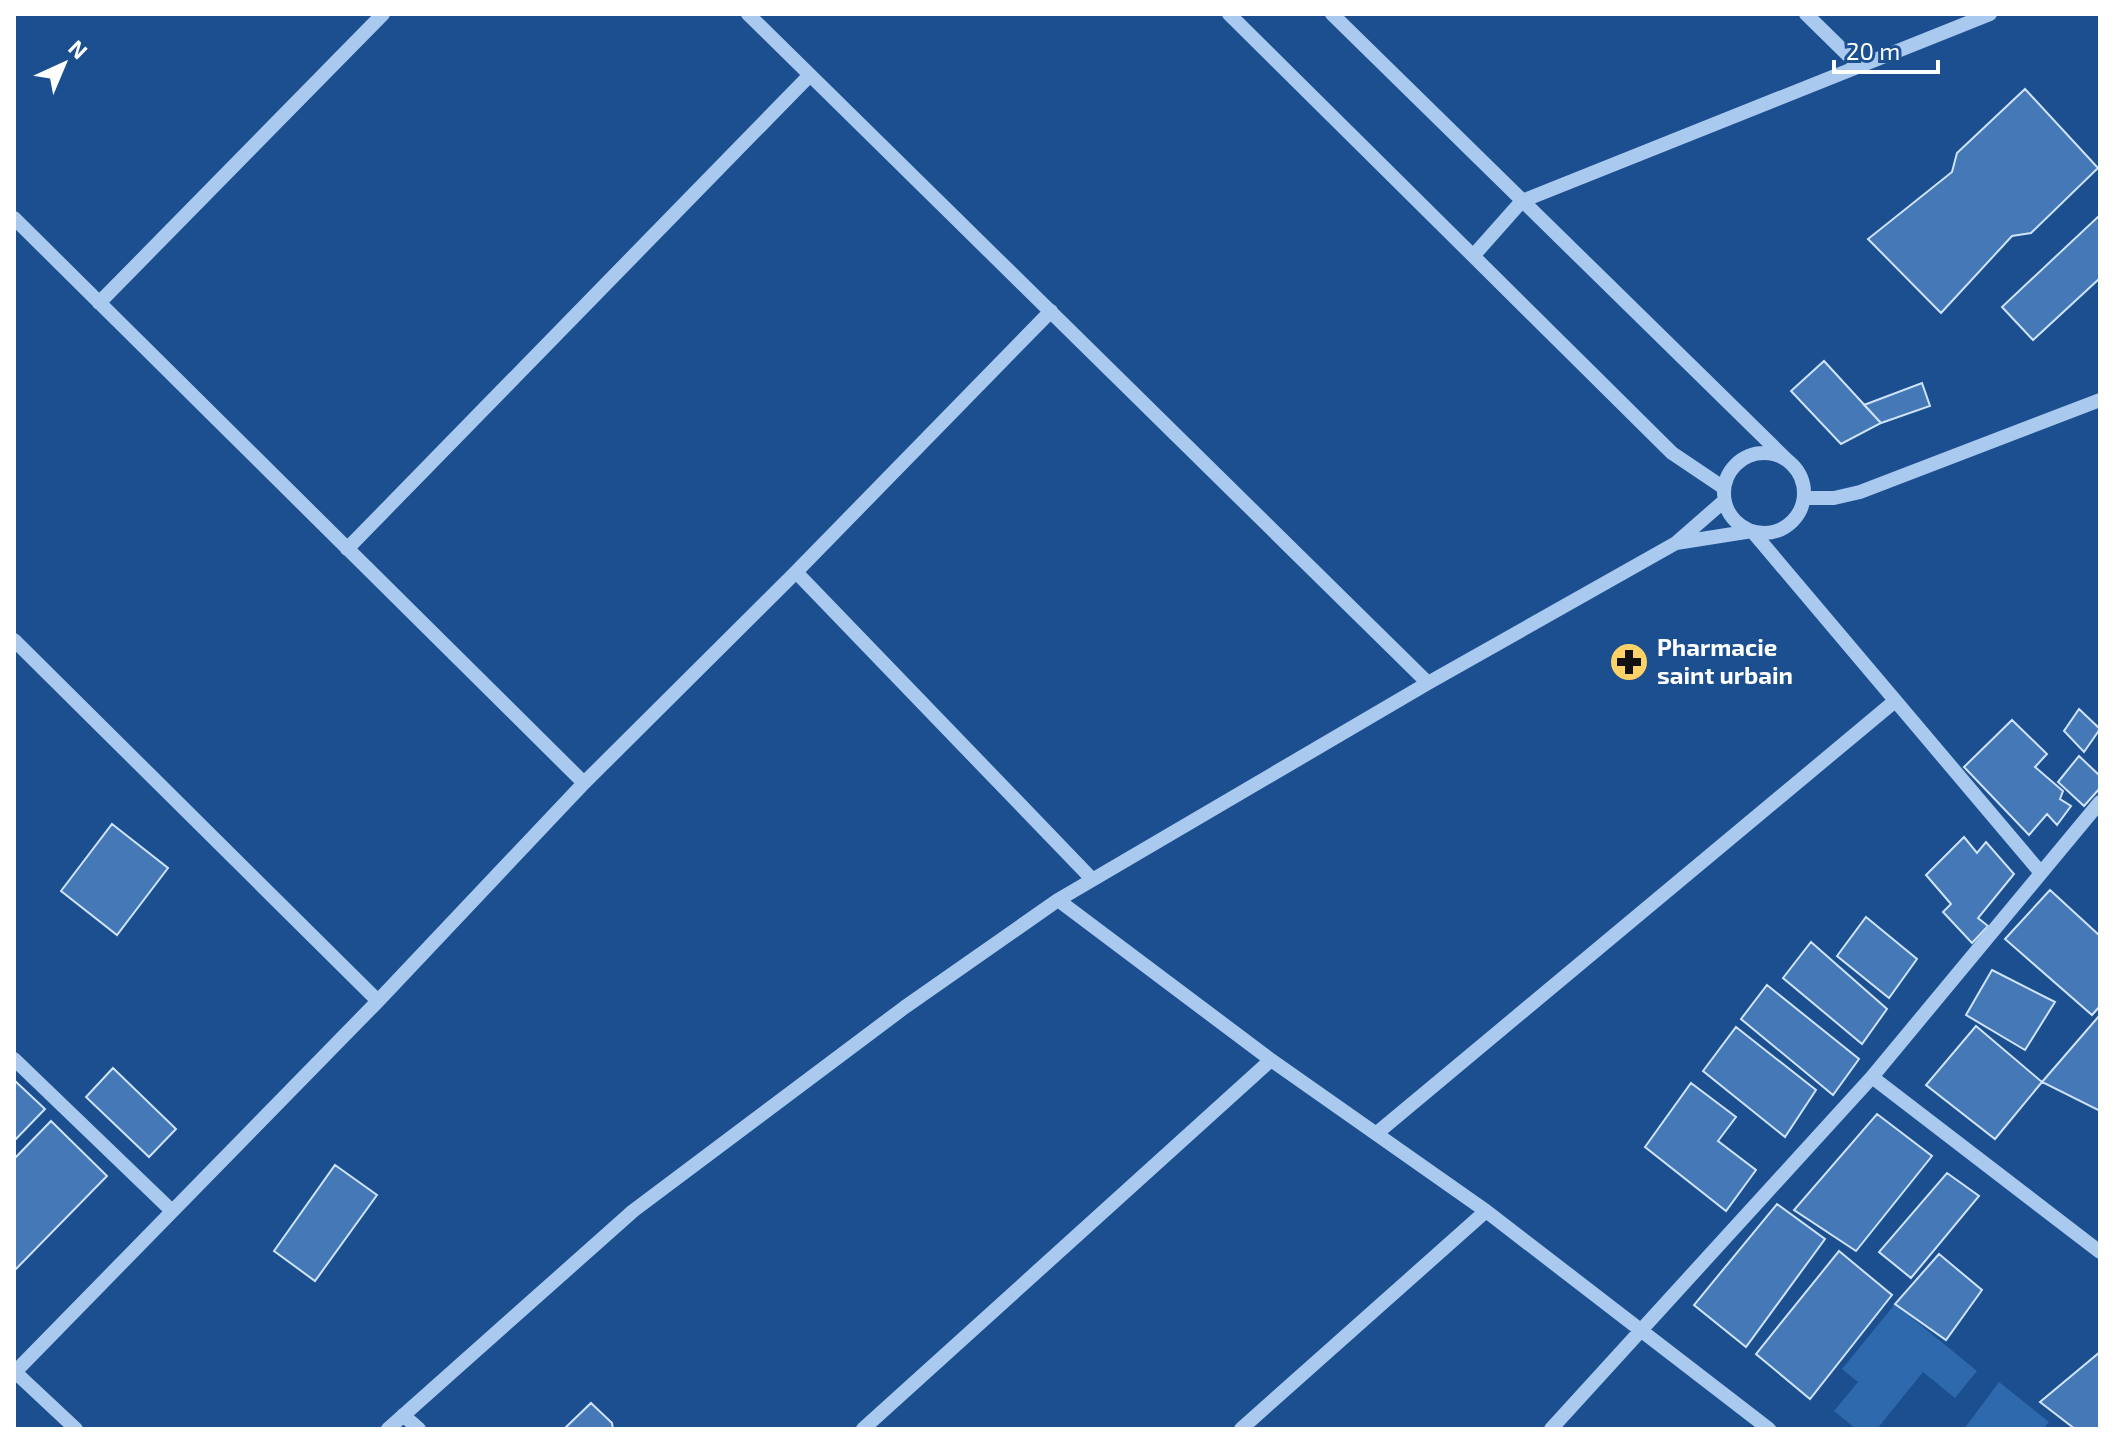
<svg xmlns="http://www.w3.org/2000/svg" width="2114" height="1443" font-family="'Exo 2',sans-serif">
	<rect width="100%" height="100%" fill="#1b4f8f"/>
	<path fill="#2e69ad" d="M1895,1304L1977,1371L1955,1398L1923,1372L1877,1429H1856L1834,1411L1858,1382L1842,1369Z
		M1999,1382L2049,1422L2043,1429H1964Z"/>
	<path fill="#4478b7" stroke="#cfe3fa" stroke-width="2" d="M2025,89L2098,168L2031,233L2012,236L1941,313L1868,239L1952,172L1957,153Z
		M2100,215V278L2033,340L2002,307Z
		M1824,361L1881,423L1841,444L1791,391Z
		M1922,383L1930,406L1881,423L1864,405Z
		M2079,709L2100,729L2084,752L2064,731Z
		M2012,720L2047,754L2035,767L2063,791L2060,799L2071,806L2057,825L2047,814L2029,835L1964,767Z
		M2079,756L2100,776V788L2084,806L2058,782Z
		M112,824L168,868L117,935L61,891Z
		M1964,837L1977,853L1986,842L2014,874L1978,918L1988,926L1972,943L1943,912L1951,904L1926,875Z
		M2050,890L2100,936V1006L2092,1015L2005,939Z
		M1866,917L1917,959L1889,998L1837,956Z
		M1811,942L1887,1009L1862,1044L1783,978Z
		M1992,970L2055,1002L2025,1050L1966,1015Z
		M1767,985L1859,1059L1833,1095L1741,1019Z
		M2099,1016L2100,1017V1111L2042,1082Z
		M1976,1026L2042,1082L1995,1139L1926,1085Z
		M1736,1027L1816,1090L1785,1137L1703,1071Z
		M113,1068L176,1129L149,1157L86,1097Z
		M14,1080L45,1109L14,1141Z
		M1691,1083L1736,1117L1718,1141L1756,1170L1726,1211L1645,1147Z
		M1877,1114L1932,1156L1856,1251L1794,1210Z
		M51,1121L107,1176L14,1271V1159Z
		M335,1165L377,1195L315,1281L274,1251Z
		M1947,1173L1979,1196L1911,1278L1879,1252Z
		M1777,1204L1825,1239L1746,1347L1694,1305Z
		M1839,1251L1892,1295L1810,1399L1756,1354Z
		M1939,1254L1982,1290L1946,1340L1895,1304Z
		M2100,1352V1429H2075L2040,1402Z
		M591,1403L612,1423L613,1429H564Z"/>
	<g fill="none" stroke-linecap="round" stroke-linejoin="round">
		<path stroke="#a9c9ee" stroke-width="14" d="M748,14L1428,683
			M1229,14L1672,453L1724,488
			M1332,14L1788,461
			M1806,14L1858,65
			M14,218L584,783
			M1474,255L1522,201L1990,14
			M99,303L383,14
			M1724 493a40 40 0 1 1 80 0a40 40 0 1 1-80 0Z
			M1804,498H1834L1860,492L2100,400
			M1676,543L1752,531L2041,873
			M347,549L810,75
			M796,572L1091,878
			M14,640L378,1001
			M1058,900L1271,1060L1486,1211L1769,1429
			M14,1059L172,1211
			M1872,1077L2100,1252
			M1377,1133L1895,701
			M14,1371L76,1429
			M15,1372L378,1001L584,783L796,572L1051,311
			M403,1415L419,1429
			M388,1429L633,1211L905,1007L1058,900L1428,683L1676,543L1724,501
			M863,1429L1271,1060
			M1241,1429L1486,1211
			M1551,1429L1872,1077L2100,802"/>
	</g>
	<defs>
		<symbol id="pharmacy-disc" viewBox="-11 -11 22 22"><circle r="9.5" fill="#ffd166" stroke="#1b4f8f"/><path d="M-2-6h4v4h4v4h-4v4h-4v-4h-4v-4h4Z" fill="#111"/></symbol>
	</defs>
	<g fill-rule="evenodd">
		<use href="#pharmacy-disc" x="1607" y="640" width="44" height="44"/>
	</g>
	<g text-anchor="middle" stroke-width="6" stroke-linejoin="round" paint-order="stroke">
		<g font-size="24" font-weight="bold" fill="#fff" stroke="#1b4f8f" text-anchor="start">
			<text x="1657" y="656">Pharmacie<tspan x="1657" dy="28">saint urbain</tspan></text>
		</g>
	</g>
	<rect width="2114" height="1443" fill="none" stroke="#ffffff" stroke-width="32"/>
	<g transform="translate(64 64) rotate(44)" stroke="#1b4f8f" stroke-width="6" paint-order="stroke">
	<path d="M0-6L14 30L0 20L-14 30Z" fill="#ffffff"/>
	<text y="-12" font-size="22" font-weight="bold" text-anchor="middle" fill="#ffffff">N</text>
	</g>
	<path d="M1834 60v12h104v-12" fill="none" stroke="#ffffff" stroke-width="4"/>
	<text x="1846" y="60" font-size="24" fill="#ffffff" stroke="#1b4f8f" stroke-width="6" paint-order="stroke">20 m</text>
</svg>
